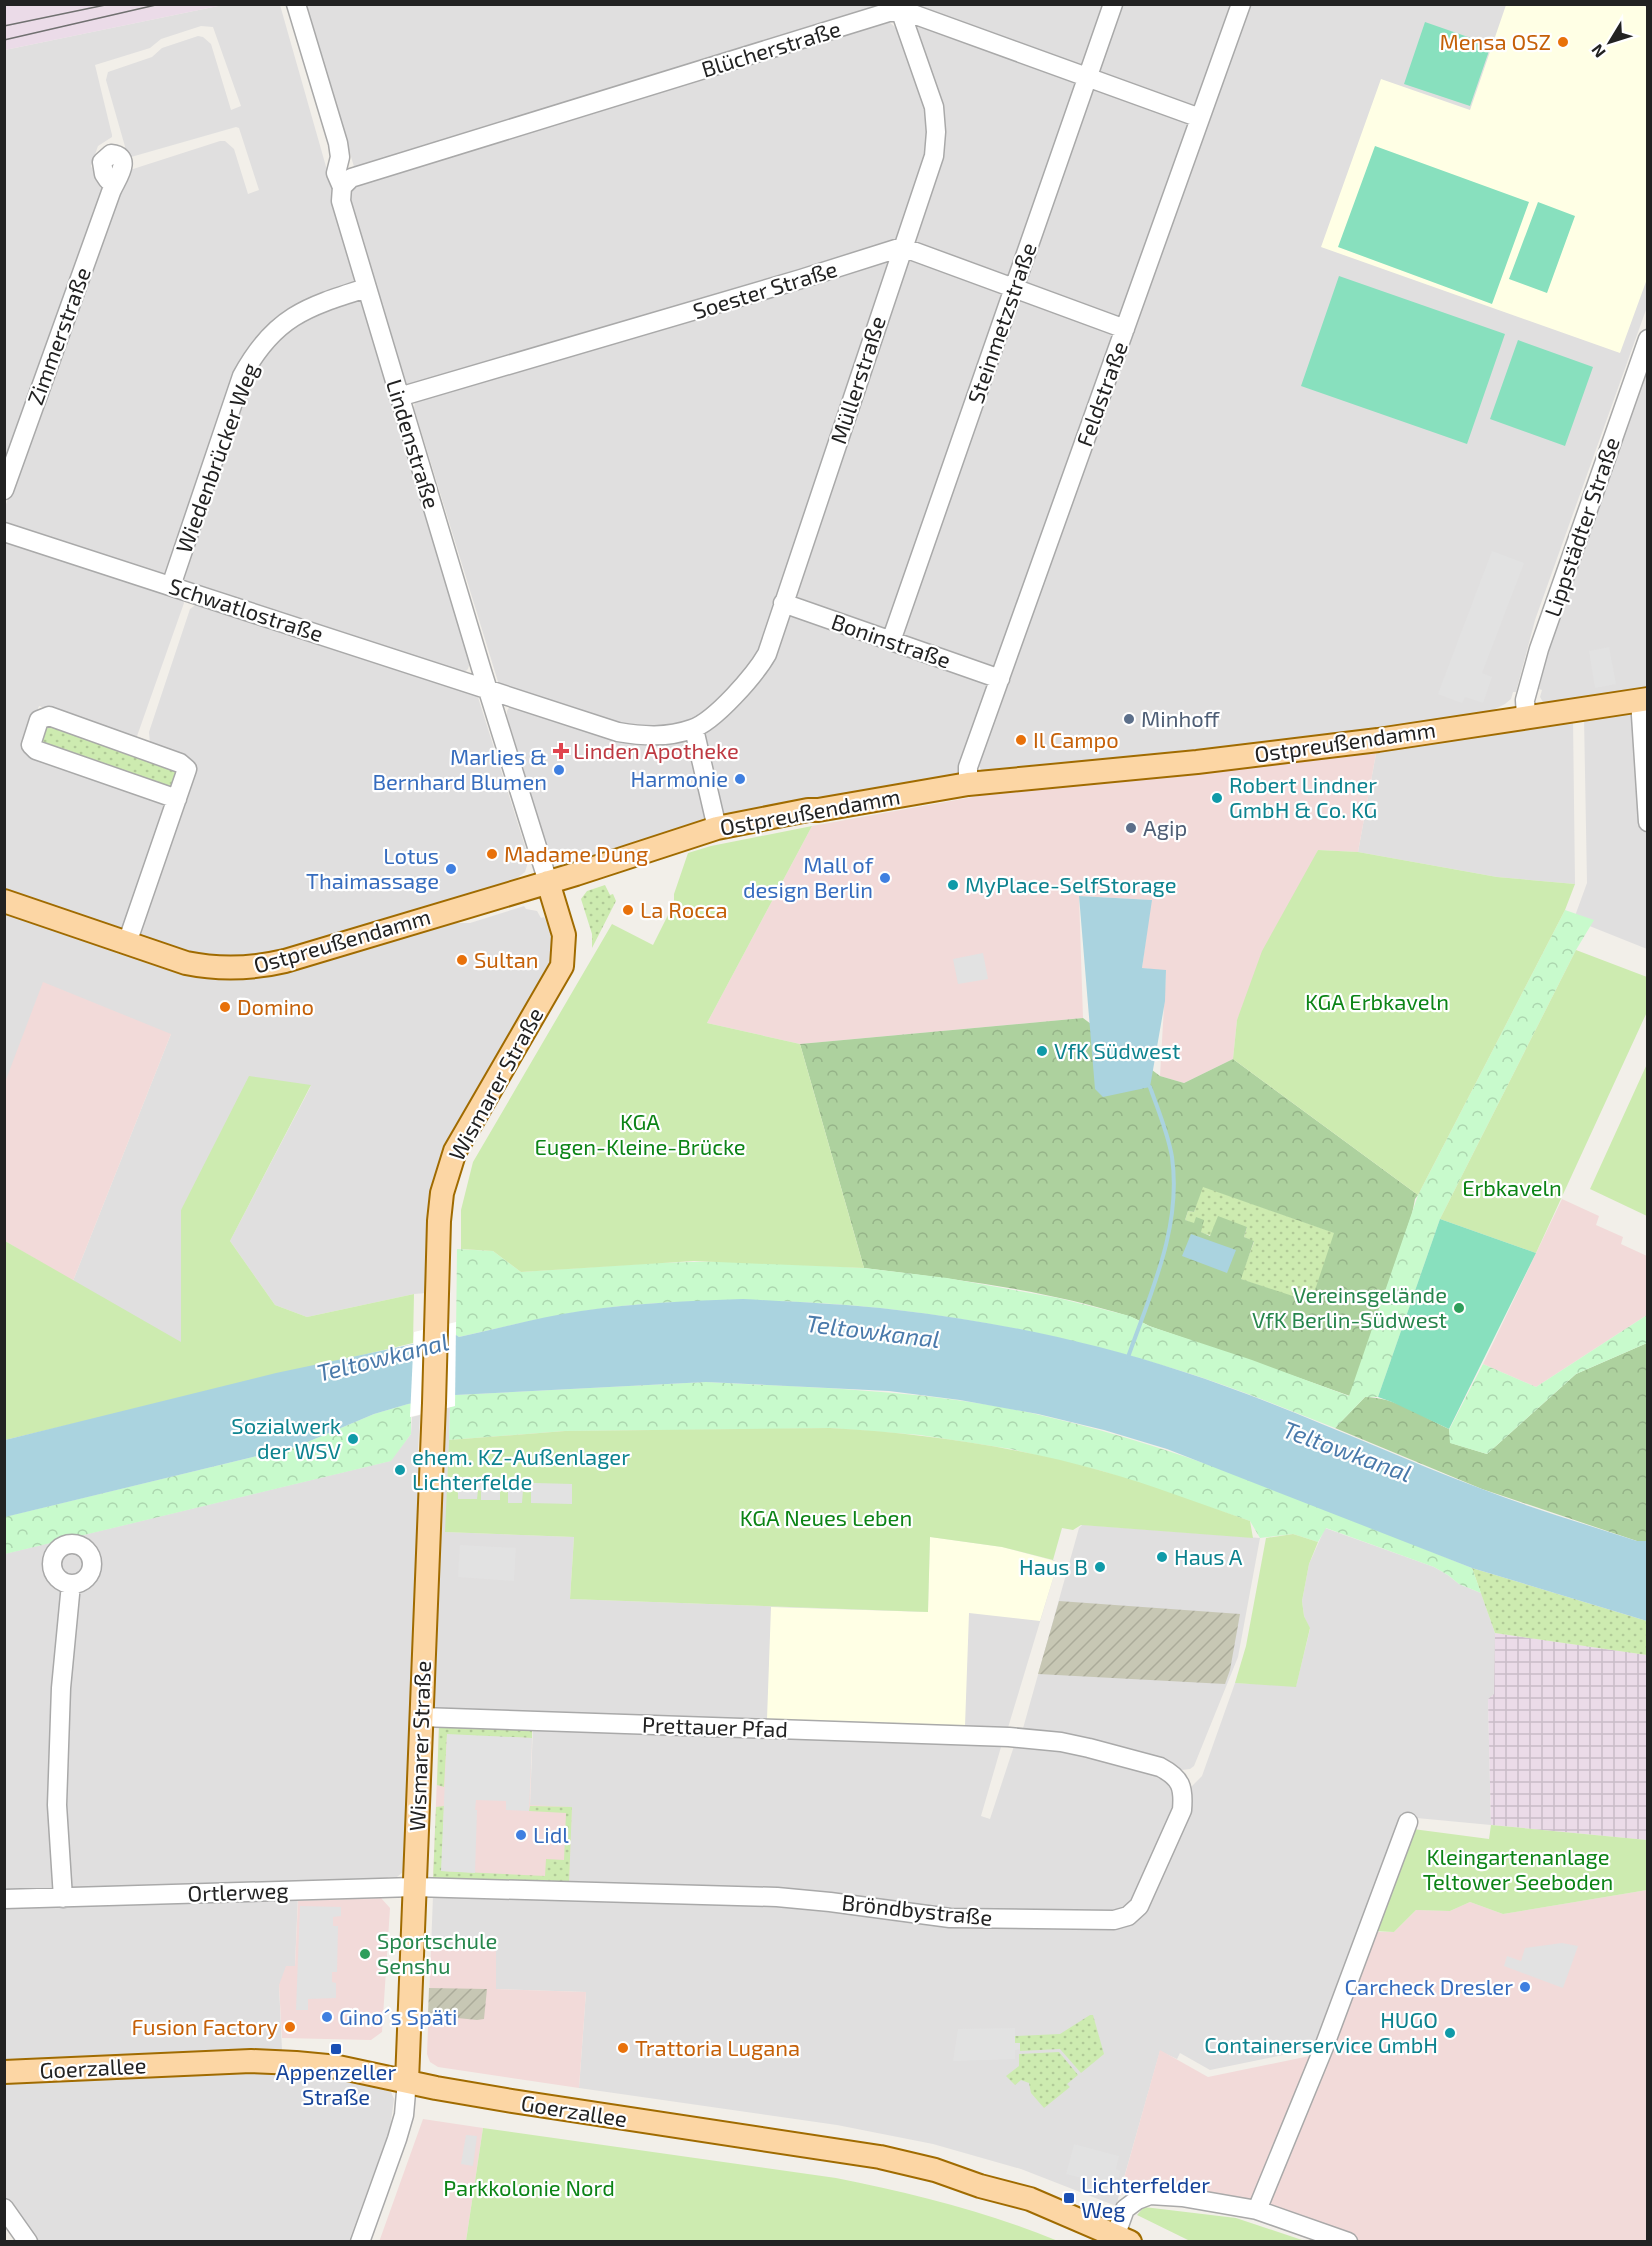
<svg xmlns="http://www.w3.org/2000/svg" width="1652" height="2246" font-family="'Exo 2',sans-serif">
	<defs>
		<pattern id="industrial-grid" width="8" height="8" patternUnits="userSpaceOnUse" patternTransform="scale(1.5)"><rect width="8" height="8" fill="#ebdbe8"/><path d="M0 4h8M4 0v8" fill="none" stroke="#c9bcc7"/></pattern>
		<pattern id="construction-furrows" width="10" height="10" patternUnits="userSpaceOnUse" patternTransform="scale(1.5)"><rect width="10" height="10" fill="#c7c7b4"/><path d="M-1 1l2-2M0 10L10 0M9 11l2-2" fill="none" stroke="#abab9a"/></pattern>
		<pattern id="grass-dots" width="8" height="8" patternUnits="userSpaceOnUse" patternTransform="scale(1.5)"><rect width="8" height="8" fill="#cdebb0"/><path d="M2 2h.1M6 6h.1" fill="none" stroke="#b0c997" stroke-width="1.8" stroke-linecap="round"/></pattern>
		<pattern id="forest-crowns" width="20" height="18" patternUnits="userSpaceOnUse" patternTransform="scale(1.5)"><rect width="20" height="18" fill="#add19e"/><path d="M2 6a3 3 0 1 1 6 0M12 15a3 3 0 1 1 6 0" fill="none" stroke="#95b388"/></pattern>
		<pattern id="park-crowns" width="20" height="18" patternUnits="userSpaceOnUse" patternTransform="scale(1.5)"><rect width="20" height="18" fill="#c8facc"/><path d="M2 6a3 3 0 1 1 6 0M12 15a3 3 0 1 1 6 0" fill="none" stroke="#acd6af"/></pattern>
	</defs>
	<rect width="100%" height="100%" fill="#f2efe9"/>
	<path fill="#e0dfdf" d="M308,4L888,5L355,170L307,11Z
		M223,5H280L358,279L355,284L266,331L171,572L164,576L5,523V507L120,183L130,170L220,141H225L234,149L248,194L259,190L239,128L236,127L131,157L126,150L106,80L108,72L152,57L162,48L198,36L203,37L211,44L231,110L241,106L213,27L201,26L161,39L150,48L95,65L112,135V137L98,146L91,166L104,195L5,474V50Z
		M907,5H1107L1083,65L1080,66Z
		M1119,5H1234L1197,106L1194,107L1099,72L1098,69Z
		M1250,5H1647V307L1535,620L1516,692H1513L1511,699L1505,704L1493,710L1373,734L983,772L978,765V760Z
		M888,21L897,29L926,107L929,143L898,239L892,243L410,387L404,386L347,199L355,184Z
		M919,26L1075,81L1076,84L1008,277L915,243L914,241L940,161L916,29Z
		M1094,88L1189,121L1190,126L1122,316L1119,318L1029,286L1026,283L1091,89Z
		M909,260L1003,294L886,629L884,630L795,596Z
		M886,261L889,265L756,660L702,717L677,725H638L618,723L499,685L414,408L415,402Z
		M361,298L386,375L387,392L470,662L468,669L463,673L185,583L182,580L253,365L295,321Z
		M1021,299L1114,333L995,667L993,668L904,637L902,633L1019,301Z
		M1647,372V694L1544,704L1540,697L1542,690L1539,689L1551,641Z
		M5,538L182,598L184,603L136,739L39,706L27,741L167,801L123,928L5,891Z
		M198,603L477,694L529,859L525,872L516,879L296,947L245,959L196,954L142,936L139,934L192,770L150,744L149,732L190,609Z
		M790,613L986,682L989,688L958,774L839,794L727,816L722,813L705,739L706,734Z
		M510,706L682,741L691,751L706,816L704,819L700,822L577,860L575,857L563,861H553L550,857L507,716V711Z
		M1647,706V949L1577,921L1575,916L1587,883L1584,717Z
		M1573,718L1575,884L1497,877L1358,852L1377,748Z
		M524,906L526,909L537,911L541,918L544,917L548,925L553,943L552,965L453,1138L427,1293L414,1294L307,1317L275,1305L230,1241L311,1086L181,1210V1343L73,1281L171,1034L5,1085V912L200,976L220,979H241L285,969L442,923H470Z
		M450,1407L446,1532L574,1537L570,1599L928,1612L1053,1560L1058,1562L1007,1731L433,1709L443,1409Z
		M420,1415L418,1450H422L408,1868L397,1877H388V1882L5,1894L4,1554L390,1461L411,1434L412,1417Z
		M1085,1525L1260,1538L1238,1657L1194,1766L1190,1769L1182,1770L1147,1757L1022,1732L1079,1528L1082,1525Z
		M1325,1528L1434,1567L1448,1575L1459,1584L1481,1593L1495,1633L1494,1695L1488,1699L1491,1825L1406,1817L1321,2040L1307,2050L1210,2070L1180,2053L1177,2059L1160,2051L1116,2206L1021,2169L933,2144L837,2125L579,2088L586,1992L496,1989V1950L431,1948L433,1896L783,1903L1124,1924L1191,1787L1202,1776L1235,1683L1296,1686L1310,1629L1304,1616L1302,1601L1309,1564Z
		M533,1726L1000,1745L1001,1747L981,1816L990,1819L1014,1746L1062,1748L1167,1778L1177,1800L1136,1900L1118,1914L994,1913L569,1886L530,1806Z
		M298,1895L295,1966L279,1985L282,2050L5,2064L4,1905Z
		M216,2071H288L381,2087V2089L391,2092L394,2099L390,2129L349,2241L36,2242L5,2197L4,2081Z"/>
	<path fill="#f2dad9" d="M1377,748L1358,852L1318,850L1237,1020L1233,1059L1184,1083L1160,1076L1166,971L1142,968L1151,900L1079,896L1083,1018L800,1044L707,1023L812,826L984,795Z
		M43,982L171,1034L73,1281L5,1241L4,1085Z
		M1562,1199L1599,1216L1596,1225L1623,1237L1621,1244L1647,1256V1315L1536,1387L1483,1364Z
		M439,1726L532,1729L530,1805L572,1807L569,1883L433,1880Z
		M1647,1890V2241H1334L1258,2200L1143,2185L1119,2196L1160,2050L1208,2077L1324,2053L1373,1935L1377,1932H1394L1416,1910L1450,1911L1470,1902L1503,1914Z
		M381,1898L390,1908L382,2032L371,2040L282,2038L279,1985L286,1966H295L298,1901Z
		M431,1948L496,1950V1989L586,1992L579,2088L438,2067L430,2062L427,2054Z
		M423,2119L483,2128L466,2241L379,2242Z"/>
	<path fill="url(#industrial-grid)" d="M1495,1633L1647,1655V1840L1491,1825L1488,1699L1494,1694Z"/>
	<path fill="#ffffe5" d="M1506,5H1644L1648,10L1647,279L1620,353L1321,247L1381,79L1470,110Z
		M930,1537L1002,1547L1058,1562L1040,1621L969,1613L965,1726L767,1719L771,1607L928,1612Z"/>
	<path fill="#ebdbe8" d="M5,4H223V5L5,50Z"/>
	<path fill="url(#construction-furrows)" d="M1059,1601L1240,1614L1230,1670L1225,1684L1038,1674Z
		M429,1988L487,1989L484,2019L477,2020L428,2015Z"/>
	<path fill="url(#grass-dots)" d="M45,724L179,771L173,788L40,746Z
		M605,885L610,895L613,894L616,901L592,948V934L581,899L587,891Z
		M1202,1186L1335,1233L1311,1303L1240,1279L1254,1242L1244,1237L1247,1227C1234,1230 1211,1241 1200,1231C1194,1226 1194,1223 1185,1220L1188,1211L1194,1212Z
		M1472,1568L1647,1621V1655L1495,1633Z
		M439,1726L532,1729V1738L447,1735L444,1787L437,1785Z
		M444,1806L442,1871L545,1876L546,1859L564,1860L566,1813L529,1811L530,1806L572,1807L569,1883L433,1880L436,1807Z
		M1090,2015H1093L1104,2054L1081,2073L1060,2049L1020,2051V2043H1015V2036L1060,2034Z
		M1059,2052L1078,2075L1067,2084L1070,2087L1044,2108L1031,2093L1029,2083L1021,2080L1015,2085L1006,2076L1019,2066V2054Z"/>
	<path fill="url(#forest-crowns)" fill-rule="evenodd" d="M1083,1018L1160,1076L1184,1083L1233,1059L1418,1195L1415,1199L1412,1214L1350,1396C1284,1372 1218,1350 1152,1327C1144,1324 1136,1318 1128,1316C1043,1289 952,1279 864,1268L800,1044ZM1203,1187L1334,1233L1311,1302L1241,1279L1254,1241L1244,1237L1247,1227L1218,1216L1210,1236L1201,1232L1204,1220L1196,1217L1194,1223L1185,1220L1188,1211L1194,1212Z
		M1647,1343V1541H1637L1482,1489L1335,1428L1365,1397C1395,1397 1423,1417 1449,1429L1451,1443L1487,1454L1576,1374Z"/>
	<path fill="url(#park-crowns)" d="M1565,910L1594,920L1576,950L1440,1219L1378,1397H1365L1335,1428C1283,1408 1231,1386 1178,1370C1002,1316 816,1289 633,1305C574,1310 516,1324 459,1337L456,1335L457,1249L493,1251L521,1272L653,1263L731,1261L864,1268L947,1278L1058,1298L1130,1316L1149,1326L1252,1360L1349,1396L1418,1195Z
		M1647,1315V1343L1576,1374L1487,1454L1450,1443L1449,1430L1483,1364L1536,1387Z
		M706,1382C818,1388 931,1390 1040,1415C1190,1449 1330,1512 1472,1568L1481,1593L1459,1584L1448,1575L1434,1567L1326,1528L1318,1542L1293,1534L1260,1538L1250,1521L1102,1471L1011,1449L920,1435L830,1428L779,1429L565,1431L449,1440L450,1407L455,1406V1395Z
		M411,1403V1434L391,1461L5,1554L4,1517L298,1446L374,1414Z"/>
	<path fill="#cdebb0" d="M812,826L707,1023L800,1044L864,1268L694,1261L521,1272L493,1251L461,1249V1210L473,1162L612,924L653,945L674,903V894L688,853L711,846Z
		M1318,850L1358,852L1497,877L1575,884L1565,910L1418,1195L1233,1059L1237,1020L1262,951Z
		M1576,950L1647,977V1012L1536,1253L1440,1219Z
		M1647,1064V1216L1590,1189Z
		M249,1076L311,1085L230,1241L275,1305L307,1317L414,1294L413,1343L5,1440V1241L181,1342V1210Z
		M830,1428C922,1433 1013,1446 1102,1471C1152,1485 1201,1504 1250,1521L1253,1538L1081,1525L1073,1530L1062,1528L1053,1560L1002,1547L930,1537L928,1612L570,1599L574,1537L445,1532L449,1440L565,1431Z
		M1293,1534L1318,1542L1309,1564L1302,1601L1304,1616L1310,1628L1296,1687L1235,1683L1246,1646L1266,1538Z
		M1491,1825L1647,1840V1890L1503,1914L1470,1902L1450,1911L1416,1910L1394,1932L1373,1931L1413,1829L1489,1839Z
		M483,2128L836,2178C912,2193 987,2212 1058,2241H466Z
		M1144,2207L1236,2218L1305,2241H1190L1137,2215Z"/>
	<path fill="#88e0be" d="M1425,22L1491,45L1470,106L1404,84Z
		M1375,146L1529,202L1492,304L1338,247Z
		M1538,202L1575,216L1547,293L1509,279Z
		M1339,276L1505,334L1467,444L1301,386Z
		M1518,340L1593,367L1565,446L1490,419Z
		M1440,1219L1536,1253L1449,1429L1392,1402L1378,1397Z"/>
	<path fill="#e2e2e2" d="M1492,551L1524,563L1482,673L1492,677L1483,703L1465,697L1462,703L1438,694Z
		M1609,647L1616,684L1595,688L1589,651Z
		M983,953L988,979L958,984L953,959Z
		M452,1477H464V1481L572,1484V1504L531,1503V1490H523L522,1503H508V1490H500V1500H481V1491L478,1490L477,1499H458V1490H447V1481H452Z
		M460,1545L516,1548L514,1581L458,1577Z
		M447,1734L532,1738L529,1811L506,1810V1801L476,1800L475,1810H477L475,1873L441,1871Z
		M300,1906L341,1907V1916L333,1917V1926H338L337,1972H332V1982L336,1983V1998L308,1999V2010H296Z
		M1562,1943L1578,1946L1563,1988L1504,1966L1507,1956L1521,1961L1525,1948Z
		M1015,2028V2043H1020V2049L1015,2050V2059L953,2061L958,2029Z
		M466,2135L477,2136L473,2166L461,2164Z
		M1074,2144L1119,2156L1116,2169L1120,2171L1119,2178L1114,2177L1111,2186L1066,2174Z"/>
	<path fill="#aad3df" d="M1079,896L1152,900L1142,968L1166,970L1165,1001L1150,1087L1103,1097L1095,1089Z
		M1191,1234L1236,1250L1227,1273L1182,1256Z
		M743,1299C794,1302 846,1304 897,1310C993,1321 1089,1341 1181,1371C1284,1404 1381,1451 1482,1489C1533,1509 1585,1524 1637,1541H1647V1621L1472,1568L1167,1449L1104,1430L1038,1414L960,1400L889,1391L706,1382L455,1395L408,1404L374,1414L298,1446L5,1517V1440L276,1373L456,1335L459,1337C500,1328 540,1317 581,1311C635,1303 689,1301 743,1299Z"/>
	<path fill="#fff" d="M456,1322L455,1406L410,1417L414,1332Z"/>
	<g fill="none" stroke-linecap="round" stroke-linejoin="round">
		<path stroke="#aad3df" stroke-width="4" d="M1127,1360C1150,1294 1182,1228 1172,1157C1168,1133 1158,1110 1150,1087"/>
		<defs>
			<path id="minor" d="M296,4L338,143L340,157L336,173L342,187L341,201L481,668L548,882
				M342,187L351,178L889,12H901L913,14L1200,118
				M399,397L801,279L902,247L1125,329
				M4,490L111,192C115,181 135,156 111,154L102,162L104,174L108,180L114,182
				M4,532L618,732C642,736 667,738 692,729C715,721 755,675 767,654L934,156L936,132L934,107L898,4
				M171,586L242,376C274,317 306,307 366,288
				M783,603L1000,679
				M891,641L1113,4
				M1640,700L1648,822
				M1526,716L1525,700L1539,649L1648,339
				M694,729L717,828
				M968,784V767L1241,4
				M127,943L187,769L180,763L49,716L39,720L31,745L36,750L177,799
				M52 1564a20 20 0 1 1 40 0a20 20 0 1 1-40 0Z
				M63,1898L57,1805L61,1688L71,1584
				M4,1899L414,1887L777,1897L830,1902L950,1918L1114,1920L1128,1916L1139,1906L1182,1810C1184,1787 1181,1778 1160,1767L1089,1748L1061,1742L1009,1737L421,1717
				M4,2208L28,2242
				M1257,2210L1324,2047L1408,1822
				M1116,2234L1125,2209L1137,2200L1150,2195L1182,2197L1257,2210L1348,2242
				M360,2242L397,2139L404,2115L407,2081"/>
			<path id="major" d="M4,901L186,963C220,970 251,969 285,961L576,874L717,828L808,810H818L968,784L1197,762L1378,740L1648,699
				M4,2072L251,2061L296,2063L338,2067L436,2088L512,2101L880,2157L935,2170L980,2186L1030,2199L1130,2242
				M407,2081L434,1403L439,1221L442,1193L455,1151L562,966L564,935L548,882"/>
		</defs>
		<use href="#minor" stroke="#a9a9a9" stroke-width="21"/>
		<use href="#major" stroke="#a06b00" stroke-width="26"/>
		<use href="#minor" stroke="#fff" stroke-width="18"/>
		<use href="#major" stroke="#fcd6a4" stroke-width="22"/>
		<path stroke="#707070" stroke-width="1.5" d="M4,26L110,4
			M4,40L160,4"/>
	</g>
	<g fill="#e8710a" stroke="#fff" stroke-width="2">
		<circle cx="1563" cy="42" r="6"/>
		<circle cx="1021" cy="740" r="6"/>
		<circle cx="492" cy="854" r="6"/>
		<circle cx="628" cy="910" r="6"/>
		<circle cx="462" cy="960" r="6"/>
		<circle cx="225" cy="1007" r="6"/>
		<circle cx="290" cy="2027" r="6"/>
		<circle cx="623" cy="2048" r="6"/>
	</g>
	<g fill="#5c6f8a" stroke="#fff" stroke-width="2">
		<circle cx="1129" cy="719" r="6"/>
		<circle cx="1131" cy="828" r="6"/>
	</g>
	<path fill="#e0444e" stroke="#fff" stroke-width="2" d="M558 742h6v6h6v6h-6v6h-6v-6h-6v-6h6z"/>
	<g fill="#3f7fe0" stroke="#fff" stroke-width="2">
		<circle cx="559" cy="770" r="6"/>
		<circle cx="740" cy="779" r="6"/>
		<circle cx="451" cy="869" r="6"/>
		<circle cx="885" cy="878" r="6"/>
		<circle cx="521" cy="1835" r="6"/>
		<circle cx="1525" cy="1987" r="6"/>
		<circle cx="327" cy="2017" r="6"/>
	</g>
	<g fill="#0f9aa8" stroke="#fff" stroke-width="2">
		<circle cx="1217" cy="798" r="6"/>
		<circle cx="953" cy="885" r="6"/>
		<circle cx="1042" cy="1051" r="6"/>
		<circle cx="353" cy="1439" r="6"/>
		<circle cx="400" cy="1470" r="6"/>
		<circle cx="1162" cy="1557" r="6"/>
		<circle cx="1100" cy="1567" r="6"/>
		<circle cx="1450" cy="2033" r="6"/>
	</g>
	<g fill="#2e9e5b" stroke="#fff" stroke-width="2">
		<circle cx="1459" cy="1308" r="6"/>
		<circle cx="365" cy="1954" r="6"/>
	</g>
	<g fill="#1a4fb4" stroke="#fff" stroke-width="2">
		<rect x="330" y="2043" width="12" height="12" rx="3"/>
		<rect x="1063" y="2192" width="12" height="12" rx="3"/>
	</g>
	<g text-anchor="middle" stroke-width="4.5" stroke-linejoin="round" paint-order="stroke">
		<g font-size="22" fill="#c56008" stroke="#fff" text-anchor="start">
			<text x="1551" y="50" text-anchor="end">Mensa OSZ</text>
			<text x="1033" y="748">Il Campo</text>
			<text x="504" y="862">Madame Dung</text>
			<text x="640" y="918">La Rocca</text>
			<text x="474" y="968">Sultan</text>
			<text x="237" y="1015">Domino</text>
			<text x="278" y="2035" text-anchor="end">Fusion Factory</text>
			<text x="635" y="2056">Trattoria Lugana</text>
		</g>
		<g font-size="22" fill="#222" stroke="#fff">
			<text transform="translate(771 49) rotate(-17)" y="8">Blücherstraße</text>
			<text transform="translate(765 290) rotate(-17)" y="8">Soester Straße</text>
			<text transform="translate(1002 323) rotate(-71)" y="8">Steinmetzstraße</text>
			<text transform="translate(59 336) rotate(-70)" y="8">Zimmerstraße</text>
			<text transform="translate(858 380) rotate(-72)" y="8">Müllerstraße</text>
			<text transform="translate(1102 394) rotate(-70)" y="8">Feldstraße</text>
			<text transform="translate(413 444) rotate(73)" y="8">Lindenstraße</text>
			<text transform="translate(217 458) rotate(-70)" y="8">Wiedenbrücker Weg</text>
			<text transform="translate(1582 527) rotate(-71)" y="8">Lippstädter Straße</text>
			<text transform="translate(246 610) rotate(18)" y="8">Schwatlostraße</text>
			<text transform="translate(891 641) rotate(19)" y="8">Boninstraße</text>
			<text transform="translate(1345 742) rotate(-8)" y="8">Ostpreußendamm</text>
			<text transform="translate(810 812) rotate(-10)" y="8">Ostpreußendamm</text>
			<text transform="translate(342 941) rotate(-16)" y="8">Ostpreußendamm</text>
			<text transform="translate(496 1084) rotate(-61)" y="8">Wismarer Straße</text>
			<text transform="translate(715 1727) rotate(2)" y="8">Prettauer Pfad</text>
			<text transform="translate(420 1746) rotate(-88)" y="8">Wismarer Straße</text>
			<text transform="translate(238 1892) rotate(-2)" y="8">Ortlerweg</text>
			<text transform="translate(917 1910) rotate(6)" y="8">Bröndbystraße</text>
			<text transform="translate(93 2068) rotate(-3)" y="8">Goerzallee</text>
			<text transform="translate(574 2111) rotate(9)" y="8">Goerzallee</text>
		</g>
		<g font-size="22" fill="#4e5e75" stroke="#fff" text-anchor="start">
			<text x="1141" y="727">Minhoff</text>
			<text x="1143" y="836">Agip</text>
		</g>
		<g font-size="22" fill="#be3a42" stroke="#fff" text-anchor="start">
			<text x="573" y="759">Linden Apotheke</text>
		</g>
		<g font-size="22" fill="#366cbe" stroke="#fff" text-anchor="end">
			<text x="547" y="765">Marlies &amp;<tspan x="547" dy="25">Bernhard Blumen</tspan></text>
			<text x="728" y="787">Harmonie</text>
			<text x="439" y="864">Lotus<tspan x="439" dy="25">Thaimassage</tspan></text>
			<text x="873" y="873">Mall of<tspan x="873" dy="25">design Berlin</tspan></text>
			<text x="533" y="1843" text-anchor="start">Lidl</text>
			<text x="1513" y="1995">Carcheck Dresler</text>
			<text x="339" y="2025" text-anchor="start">Gino´s Späti</text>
		</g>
		<g font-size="22" fill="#0d838f" stroke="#fff" text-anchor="start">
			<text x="1229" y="793">Robert Lindner<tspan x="1229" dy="25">GmbH &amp; Co. KG</tspan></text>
			<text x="965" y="893">MyPlace-SelfStorage</text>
			<text x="1054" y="1059">VfK Südwest</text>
			<text x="341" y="1434" text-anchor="end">Sozialwerk<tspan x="341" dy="25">der WSV</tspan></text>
			<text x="412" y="1465">ehem. KZ-Außenlager<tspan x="412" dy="25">Lichterfelde</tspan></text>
			<text x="1174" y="1565">Haus A</text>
			<text x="1088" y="1575" text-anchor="end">Haus B</text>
			<text x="1438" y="2028" text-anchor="end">HUGO<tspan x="1438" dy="25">Containerservice GmbH</tspan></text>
		</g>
		<g font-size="22" fill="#0c8416" stroke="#fff">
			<text x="1377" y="1010">KGA Erbkaveln</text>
			<text x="640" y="1130">KGA<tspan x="640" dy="25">Eugen-Kleine-Brücke</tspan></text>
			<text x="1512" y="1196">Erbkaveln</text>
			<text x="826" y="1526">KGA Neues Leben</text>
			<text x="1518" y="1865">Kleingartenanlage<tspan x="1518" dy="25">Teltower Seeboden</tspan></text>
			<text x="529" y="2196">Parkkolonie Nord</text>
		</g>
		<g font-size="22" fill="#27864d" stroke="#fff" text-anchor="end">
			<text x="1447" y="1303">Vereinsgelände<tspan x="1447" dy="25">VfK Berlin-Südwest</tspan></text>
			<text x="377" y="1949" text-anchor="start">Sportschule<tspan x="377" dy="25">Senshu</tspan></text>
		</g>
		<g font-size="22" fill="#164399" stroke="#fff">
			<text x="336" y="2080">Appenzeller<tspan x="336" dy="25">Straße</tspan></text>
			<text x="1081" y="2193" text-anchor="start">Lichterfelder<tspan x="1081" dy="25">Weg</tspan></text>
		</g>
		<g font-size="24" font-style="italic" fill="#4a7aab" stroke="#fff">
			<text transform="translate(873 1332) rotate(7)" y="8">Teltowkanal</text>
			<text transform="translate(383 1358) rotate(-14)" y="8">Teltowkanal</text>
			<text transform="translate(1347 1452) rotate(20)" y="8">Teltowkanal</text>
		</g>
	</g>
	<rect width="1652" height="2246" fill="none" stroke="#222222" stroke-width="12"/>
	<g transform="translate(1610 42) rotate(232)" stroke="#ffffff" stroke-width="4.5" paint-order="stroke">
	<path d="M0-4.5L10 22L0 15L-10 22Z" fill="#222222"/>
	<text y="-9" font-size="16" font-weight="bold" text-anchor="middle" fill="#222222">N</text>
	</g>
</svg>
